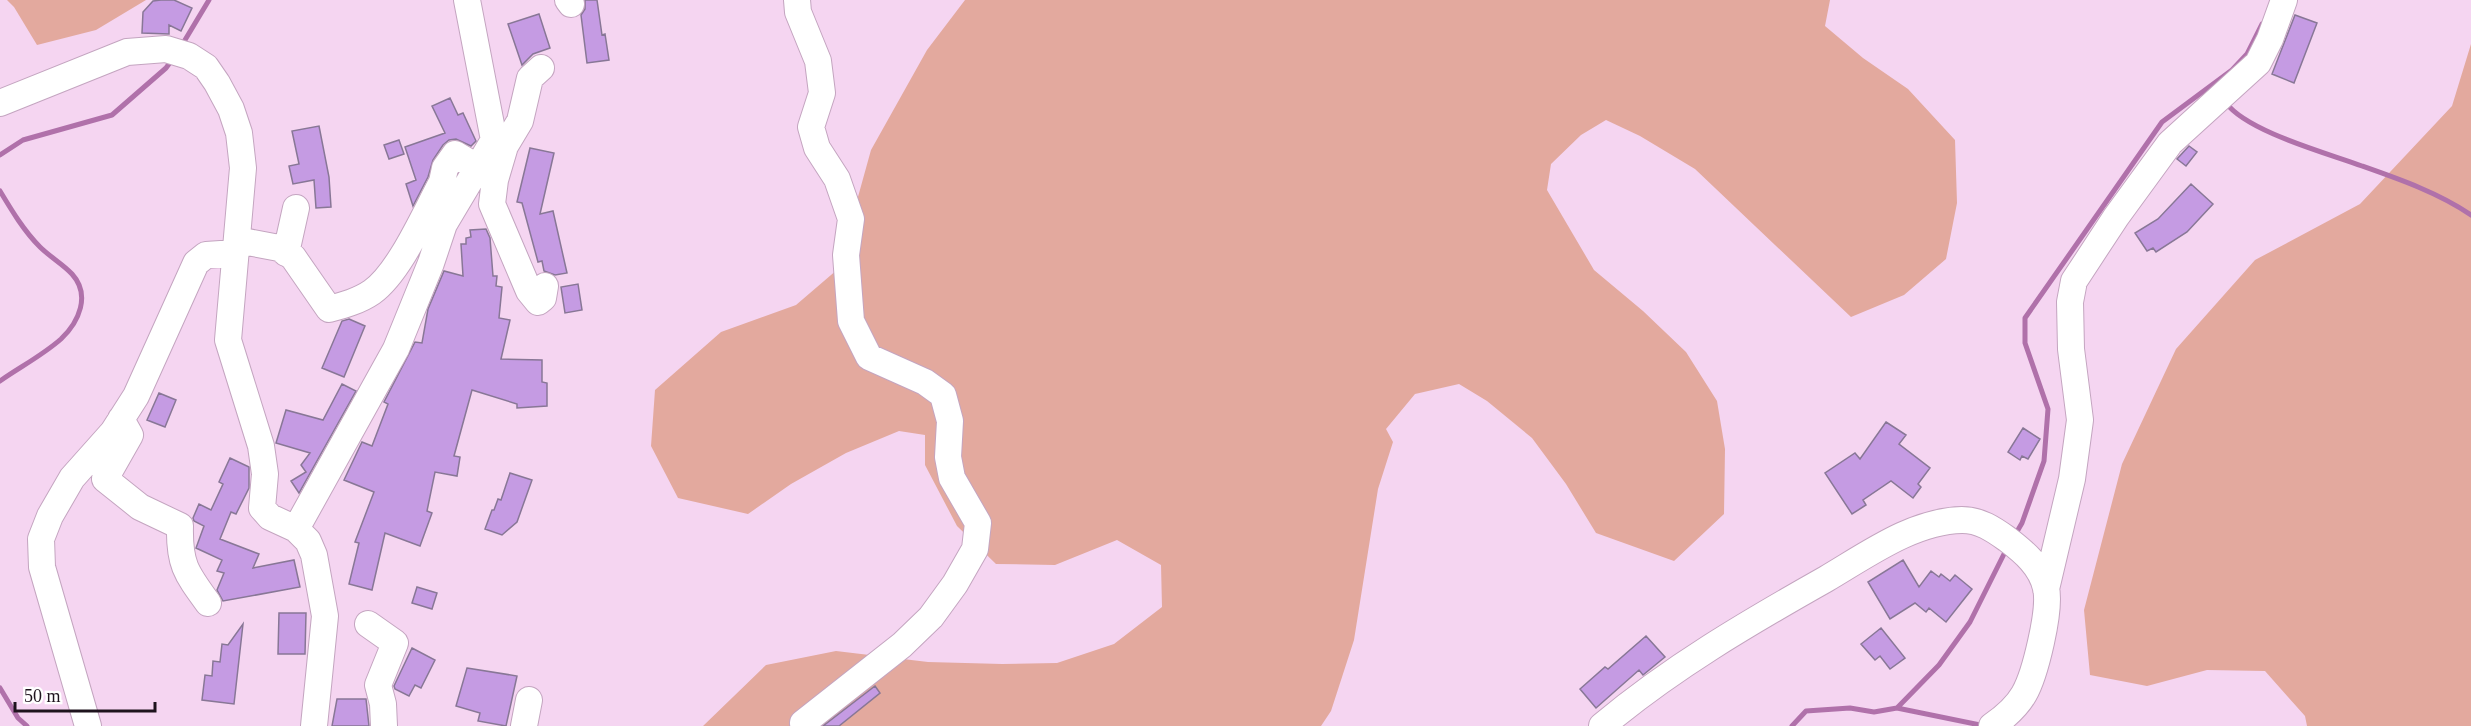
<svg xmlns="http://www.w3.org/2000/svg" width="2471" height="726" font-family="Georgia,serif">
	<rect width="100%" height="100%" fill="#f5d5f1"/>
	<path fill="#e3a99e" d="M7,0H146L96,30L37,45L14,7Z
		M965,0H1830L1825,26L1863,58L1908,89L1955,140L1957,203L1946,259L1904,295L1851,317L1695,169L1640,136L1606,120L1581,135L1551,164L1547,190L1594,270L1643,311L1686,352L1717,401L1725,449L1724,514L1674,561L1596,533L1566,484L1532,438L1487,401L1459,384L1415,394L1386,429L1393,442L1378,489L1354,640L1331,711L1321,726H703L766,665L836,651L928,662L1002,664L1057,663L1114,644L1162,607L1161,565L1117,540L1055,565L996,564L957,526L925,465V435L899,431L846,453L791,484L748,514L678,498L651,446L655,390L721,332L796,305L838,269L871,150L927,50Z
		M2471,44V726H2307L2305,716L2265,671L2207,670L2147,686L2090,675L2084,610L2122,464L2176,349L2255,260L2360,204L2452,106Z"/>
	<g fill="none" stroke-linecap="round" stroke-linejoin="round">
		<path stroke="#b071aa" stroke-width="5" d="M182,45L209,0
			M2226,103C2248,132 2327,153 2362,166C2399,179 2439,193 2471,215
			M0,155L23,140L112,115L166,68L174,57
			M0,191C12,211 24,231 40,247C50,257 63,264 72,274C91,295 79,322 61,339C43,355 20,367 0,381
			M2015,535L2022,523L2044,461L2048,409L2025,343V318L2162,122L2232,70L2247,54L2262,24
			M0,688L18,718L27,726
			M1897,708L1985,726
			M1792,726L1806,711L1850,708L1874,712L1897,708L1939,665L1970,622L2007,548"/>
	</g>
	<path fill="#c59be3" stroke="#887796" stroke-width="1.5" d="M161,0H174L192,8L181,31L169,25V34L142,33L143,12L153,1Z
		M585,0H597L602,35L605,34L609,60L587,63L581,15L585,9Z
		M539,14L550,48L533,54L522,65L508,24Z
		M2295,15L2317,23L2294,83L2272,74Z
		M450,98L458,115L463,113L476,141L471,146L456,139L449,140L443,145L433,160L428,177L413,206L406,184L416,180L405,147L445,133L432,106Z
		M319,126L329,177L331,207L316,208L314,180L293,184L289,166L299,164L292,131Z
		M399,140L404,154L389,159L384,145Z
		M2189,146L2197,152L2186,166L2177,159Z
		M530,148L554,153L540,214L553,211L567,273L555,275L544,271L542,261L538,262L522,203L517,202Z
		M2191,184L2213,204L2187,232L2156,252L2153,248L2147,251L2135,233L2158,219Z
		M486,229L490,238L493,276H497L496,286L502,287L499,318L510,320L501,359L542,360V382L547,383V406L517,408V404L472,390L454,456L460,457L457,476L435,472L427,511L432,513L420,546L385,533L372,590L349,584L359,543L355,542L374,492L344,480L362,442L372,446L388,404L384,402L415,342L422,343L428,309L444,271L463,276L461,244H466V238L471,237L470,230Z
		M578,284L582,310L565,313L561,287Z
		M349,319L365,326L344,377L322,368L342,321Z
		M342,384L356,391L299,493L291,481L306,472L301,465L310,453L276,443L286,410L323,420Z
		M159,393L176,400L165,427L147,420Z
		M1886,422L1906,435L1899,444L1930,468L1918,484L1921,487L1913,498L1891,481L1863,500L1866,505L1852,514L1825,473L1855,453L1860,459Z
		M2023,428L2040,439L2028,459L2022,456L2020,460L2008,452Z
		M230,458L249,467V488L236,514L231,512L220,539L259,554L253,568L294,560L300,587L223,601L217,590L224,573L217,571L222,560L196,548L204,526L194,521L193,518L199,504L211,510L223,484L219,482Z
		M510,473L532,480L517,522L502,535L485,529L492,510H494L498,499L501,500Z
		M1903,560L1919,587L1931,571L1939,577L1941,574L1950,581L1955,575L1972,589L1946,622L1929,608L1926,612L1915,603L1890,619L1868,582Z
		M417,587L437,593L432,609L412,603Z
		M279,613H306L305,654H278Z
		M243,624L234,704L202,700L205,675L212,676L213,661L220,662L222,644L228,645Z
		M1881,628L1905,658L1890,669L1880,656L1875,660L1861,644Z
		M1646,636L1665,657L1643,675L1639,670L1596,708L1580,689L1605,667L1608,669Z
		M412,648L435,660L421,688L415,685L409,696L395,689L394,686Z
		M467,668L517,676L506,726L478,721L480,713L456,706Z
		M875,686L880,693L839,726H823Z
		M337,699H366L369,726H332Z"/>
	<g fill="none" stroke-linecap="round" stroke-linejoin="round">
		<defs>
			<path id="minor" d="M568,0L571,4
				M797,0L798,12L818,61L822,93L811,127L817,148L837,179L851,219L846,255L851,321L869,357L925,382L943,395L950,421L948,457L952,478L978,523L975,549L955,584L931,617L902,645L803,723
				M541,68L530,78L520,121L505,146L495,180L492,204L529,291L538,302L543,298L545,286
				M0,103L127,52L166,49L189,56L206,67L217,83L231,109L239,133L243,168L228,340L261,446L265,474L262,508L270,517L296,529L308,541L314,555L325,616L314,726
				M237,240L279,248L293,257L329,309C344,305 359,301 372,292C400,272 425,213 442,182L445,168L455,154L477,167
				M286,253L296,208
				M121,419L130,435L105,479L140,507L180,526C179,564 186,573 208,603
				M296,529L396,349L431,263L444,224L494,140L467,0
				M2046,589L2072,479L2080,420L2071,349L2070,302L2074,281L2116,217L2170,143L2258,63L2270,39L2284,0
				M368,624L395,643L378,685L383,704L384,726
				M88,726L42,567L41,539L50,516L72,478L113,432L136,396L196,263L206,255L236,253
				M524,726L529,700
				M1602,726C1671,668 1748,623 1826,579C1867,555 1913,521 1962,520C1980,520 1993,529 2007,539C2024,552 2041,566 2046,588C2051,610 2035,675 2024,694C2016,708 2005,717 1992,726"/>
		</defs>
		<use href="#minor" stroke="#c4a5c0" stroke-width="28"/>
		<use href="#minor" stroke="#fff" stroke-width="26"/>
	</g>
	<path d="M15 702v9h140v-9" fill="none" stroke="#1e131d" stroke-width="3"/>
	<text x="24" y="702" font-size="18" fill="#1e131d" stroke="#ffffff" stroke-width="4.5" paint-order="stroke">50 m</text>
</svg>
